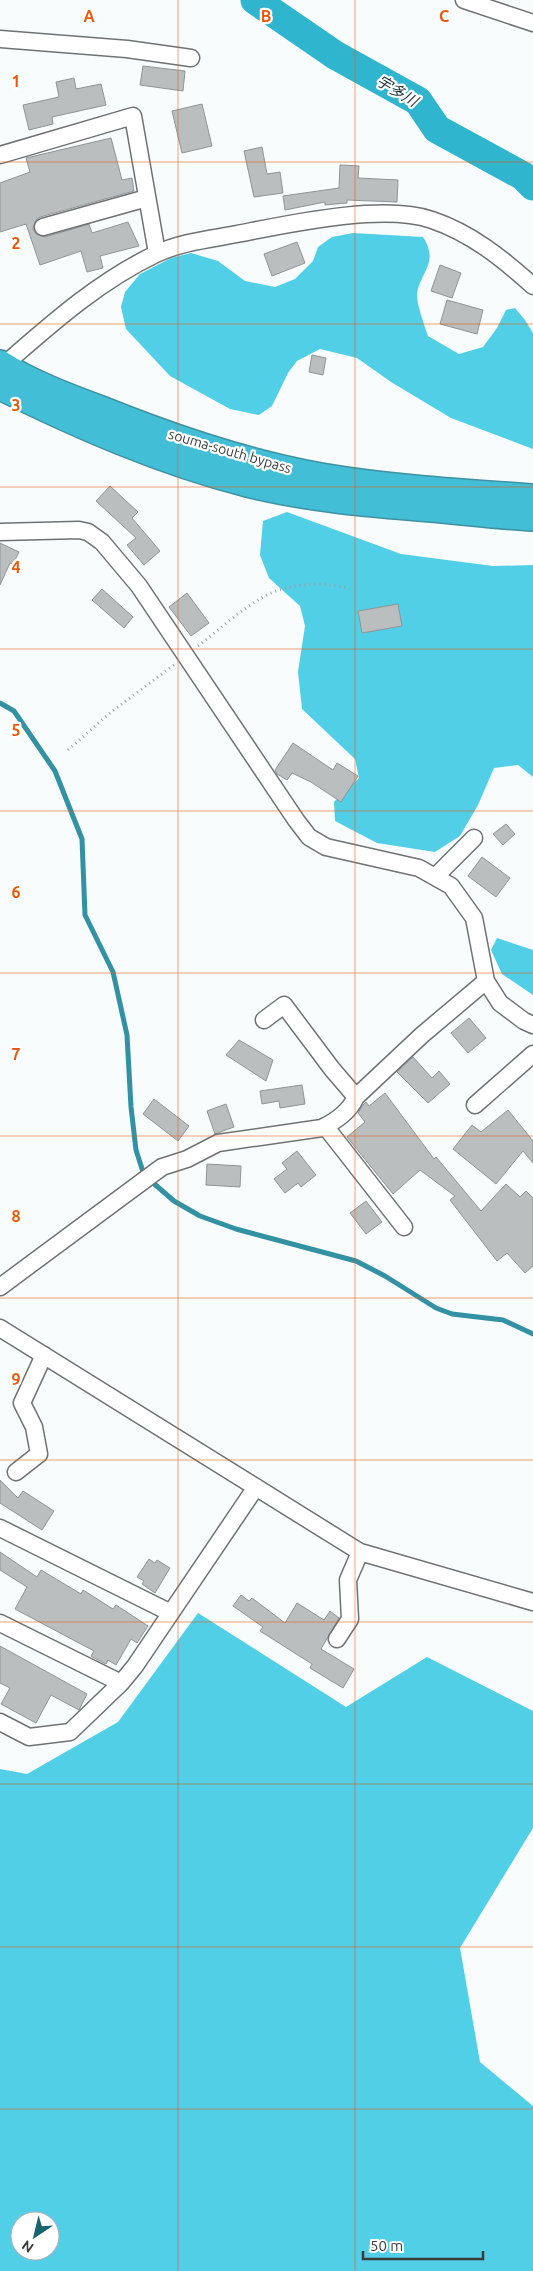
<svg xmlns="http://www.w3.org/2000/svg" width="533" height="2271" font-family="Ubuntu,'Noto Sans JP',sans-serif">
	<rect width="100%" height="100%" fill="#f8fcfd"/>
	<path fill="#51cfe7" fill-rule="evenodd" d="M353,233L423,237C439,262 422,270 417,293C416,303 425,326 428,336L459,354L483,347L497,328L506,310L515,308L525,320L533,333V449L451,418L391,382L357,358L320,349L297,361L288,373L272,406L259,415L230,409L170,376L126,329L121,307L125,292L140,274L171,258L191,253L218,261L245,281L275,287L295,279L313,261L318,247L332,237Z
		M287,512L401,554L493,566L533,565V777L518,765L494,768L478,805L460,836L435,852L377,843L335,821L334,802L359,778L355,759L302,709L298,672L305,626L300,606L269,578L260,555L263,521Z
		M497,938L533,950V995L502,974L491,950Z
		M198,1613L346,1707L427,1657L533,1711V1828L460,1948L480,2062L533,2106V2271H0V1769L27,1774L118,1722ZM20,2221H50V2251H20Z"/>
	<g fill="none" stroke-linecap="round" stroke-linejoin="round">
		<path stroke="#3291a2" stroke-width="5" d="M0,703L14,711L55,771L82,839L85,915L113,972L127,1035L131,1107L136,1150L144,1175L174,1201L200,1216L236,1229L356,1261L385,1276L436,1308L452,1314L503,1320L533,1334"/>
		<path stroke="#2fb5ce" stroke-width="29" d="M255,0L335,55L418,101L437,129L523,176L533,186"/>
	</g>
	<path fill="#babebf" stroke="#909495" d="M143,66L185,71L183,91L140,85Z
		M74,78L76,89L101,84L106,105L52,117L53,124L29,130L23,105L59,97L56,82Z
		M202,104L212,146L182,153L172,111Z
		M111,138L122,180L132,178L134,191L40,217L36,220L33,229L36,234L45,237L89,224L92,233L128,222L139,246L100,256L103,268L87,272L81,251L40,265L26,224L0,232V183L30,172L26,158Z
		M262,147L267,174L280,172L283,193L254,197L244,151Z
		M340,165L359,166L358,178L398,180L397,202L347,200V203L325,205V202L285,210L283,196L339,188Z
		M297,242L305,263L272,276L264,254Z
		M440,265L461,273L452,298L431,291Z
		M447,300L483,310L477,334L440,324Z
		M312,355L326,358L323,375L309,372Z
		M110,486L138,512L132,518L160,551L144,565L127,545L136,538L96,501Z
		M0,543L19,552L13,564L10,563L0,585Z
		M102,589L133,617L124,628L92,600Z
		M187,593L209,623L191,636L169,607Z
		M398,604L402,626L362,633L358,611Z
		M293,743L333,770L337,763L358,776L341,802L311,782L292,773L287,780L277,774L275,770Z
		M506,824L515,834L503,845L493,834Z
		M482,857L510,878L496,897L468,876Z
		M469,1018L486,1038L468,1053L451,1033Z
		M239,1040L273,1060L266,1081L226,1055Z
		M413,1057L432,1078L439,1071L450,1084L428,1103L397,1072Z
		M302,1085L305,1104L280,1108L279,1101L262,1104L260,1091Z
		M385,1093L434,1159L436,1157L481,1211L506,1184L520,1197L526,1191L533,1198V1266L525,1273L507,1253L497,1261L450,1200L455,1196L420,1170L393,1194L347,1137L365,1122L358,1113L363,1105L366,1102L369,1106Z
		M154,1099L189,1126L178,1141L143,1114Z
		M226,1104L234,1127L215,1134L207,1111Z
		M508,1110L533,1141V1163L523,1151L496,1184L453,1149L472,1125L481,1132Z
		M297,1151L316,1175L301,1187L298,1183L285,1193L274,1179L287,1169L282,1163Z
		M207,1164L241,1166L240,1187L206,1185Z
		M366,1201L382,1222L366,1234L350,1213Z
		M0,1480L18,1498L23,1491L54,1511L42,1530L0,1503Z
		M0,1552L37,1577L41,1570L81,1594L83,1590L113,1609L116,1605L148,1626L137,1643L131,1639L116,1665L108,1660L106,1664L98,1660L91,1656L94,1651L15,1609L27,1587L0,1570Z
		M149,1559L155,1563L157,1560L170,1568L155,1593L142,1584L144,1581L137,1577Z
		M241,1595L249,1601L252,1598L285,1623L297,1603L324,1620L330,1611L339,1618L321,1649L354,1669L343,1688L310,1668L312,1664L260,1631L263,1627L233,1606Z
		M0,1646L87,1694L79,1710L51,1695L36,1723L1,1704L10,1688L0,1683Z"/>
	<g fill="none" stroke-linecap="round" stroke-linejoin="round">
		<defs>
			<path id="minor" d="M464,0L533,23
				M0,39L127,49L191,58
				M0,155L133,116L157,253
				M43,227L147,198
				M4,365C51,324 99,281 156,254C181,242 211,239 237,234C289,224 383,203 432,220C471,233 503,259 533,286
				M0,532L79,530L88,532L102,542L139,586L296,820L309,837L326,847L419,868L451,886L474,918L486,981L500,1003L524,1021L533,1025
				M436,876L474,838
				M264,1020L284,1005L332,1069L356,1097
				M475,1105L533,1054
				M325,1126L404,1227
				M0,1287L162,1167L187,1159L218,1143L322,1128C337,1120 349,1112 356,1097L422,1035L486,981
				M0,1328L360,1552L533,1602
				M16,1472L39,1454L34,1427L22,1403L44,1355
				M0,1528L171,1613
				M0,1623L121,1683
				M337,1639L350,1619L348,1580L360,1552
				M0,1722L29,1737L70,1732L121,1683L135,1666L256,1487"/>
			<path id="highway" d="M0,363C31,383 69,397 104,410C174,438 247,463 321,476C391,488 463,492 533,497
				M0,387C79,426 161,462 247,484C307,499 369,504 431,509C465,512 499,516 533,518"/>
		</defs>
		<use href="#minor" stroke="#6f7273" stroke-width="19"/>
		<use href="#highway" stroke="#3f91a1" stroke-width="28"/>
		<path stroke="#9ea1a2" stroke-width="3" stroke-dasharray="1 4" stroke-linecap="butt" d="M198,646C219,630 240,610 263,597C288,583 324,581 351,589
			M68,750L111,712L175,664"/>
		<use href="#minor" stroke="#fff" stroke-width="16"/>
		<use href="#highway" stroke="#42bfd7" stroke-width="25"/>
	</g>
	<path fill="none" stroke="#e8590c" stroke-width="1" stroke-opacity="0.55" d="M178,0V2271M355,0V2271M0,162H533M0,324H533M0,487H533M0,649H533M0,811H533M0,973H533M0,1136H533M0,1298H533M0,1460H533M0,1622H533M0,1784H533M0,1947H533M0,2109H533"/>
	<g text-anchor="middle" stroke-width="4.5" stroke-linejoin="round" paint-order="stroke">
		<g font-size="14" fill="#3a3c3c" stroke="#fff">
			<text transform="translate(230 451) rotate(16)" y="5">souma-south bypass</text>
		</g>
		<g font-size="15" font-style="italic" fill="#1e3439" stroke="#fff">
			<text transform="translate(397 91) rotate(31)" y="5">宇多川</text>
		</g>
	</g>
	<g font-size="16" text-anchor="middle" font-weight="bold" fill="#e8590c" stroke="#fff" stroke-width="4.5" stroke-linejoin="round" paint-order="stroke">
		<text x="89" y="22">A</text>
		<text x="266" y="22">B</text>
		<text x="444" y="22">C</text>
		<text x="16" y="87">1</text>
		<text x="16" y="249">2</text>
		<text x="16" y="411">3</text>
		<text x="16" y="573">4</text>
		<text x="16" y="736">5</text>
		<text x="16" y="898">6</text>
		<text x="16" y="1060">7</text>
		<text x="16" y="1222">8</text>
		<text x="16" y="1385">9</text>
	</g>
	<g transform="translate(35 2236) rotate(215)"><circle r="24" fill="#ffffff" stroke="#b0b1b1"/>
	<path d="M0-4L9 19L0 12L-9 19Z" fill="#196370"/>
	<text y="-8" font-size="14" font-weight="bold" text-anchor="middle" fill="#3a3c3c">N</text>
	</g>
	<path d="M363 2251v8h120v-8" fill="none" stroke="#3a3c3c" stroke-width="2.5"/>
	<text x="370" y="2251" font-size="15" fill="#3a3c3c" stroke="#ffffff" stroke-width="4" paint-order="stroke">50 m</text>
</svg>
